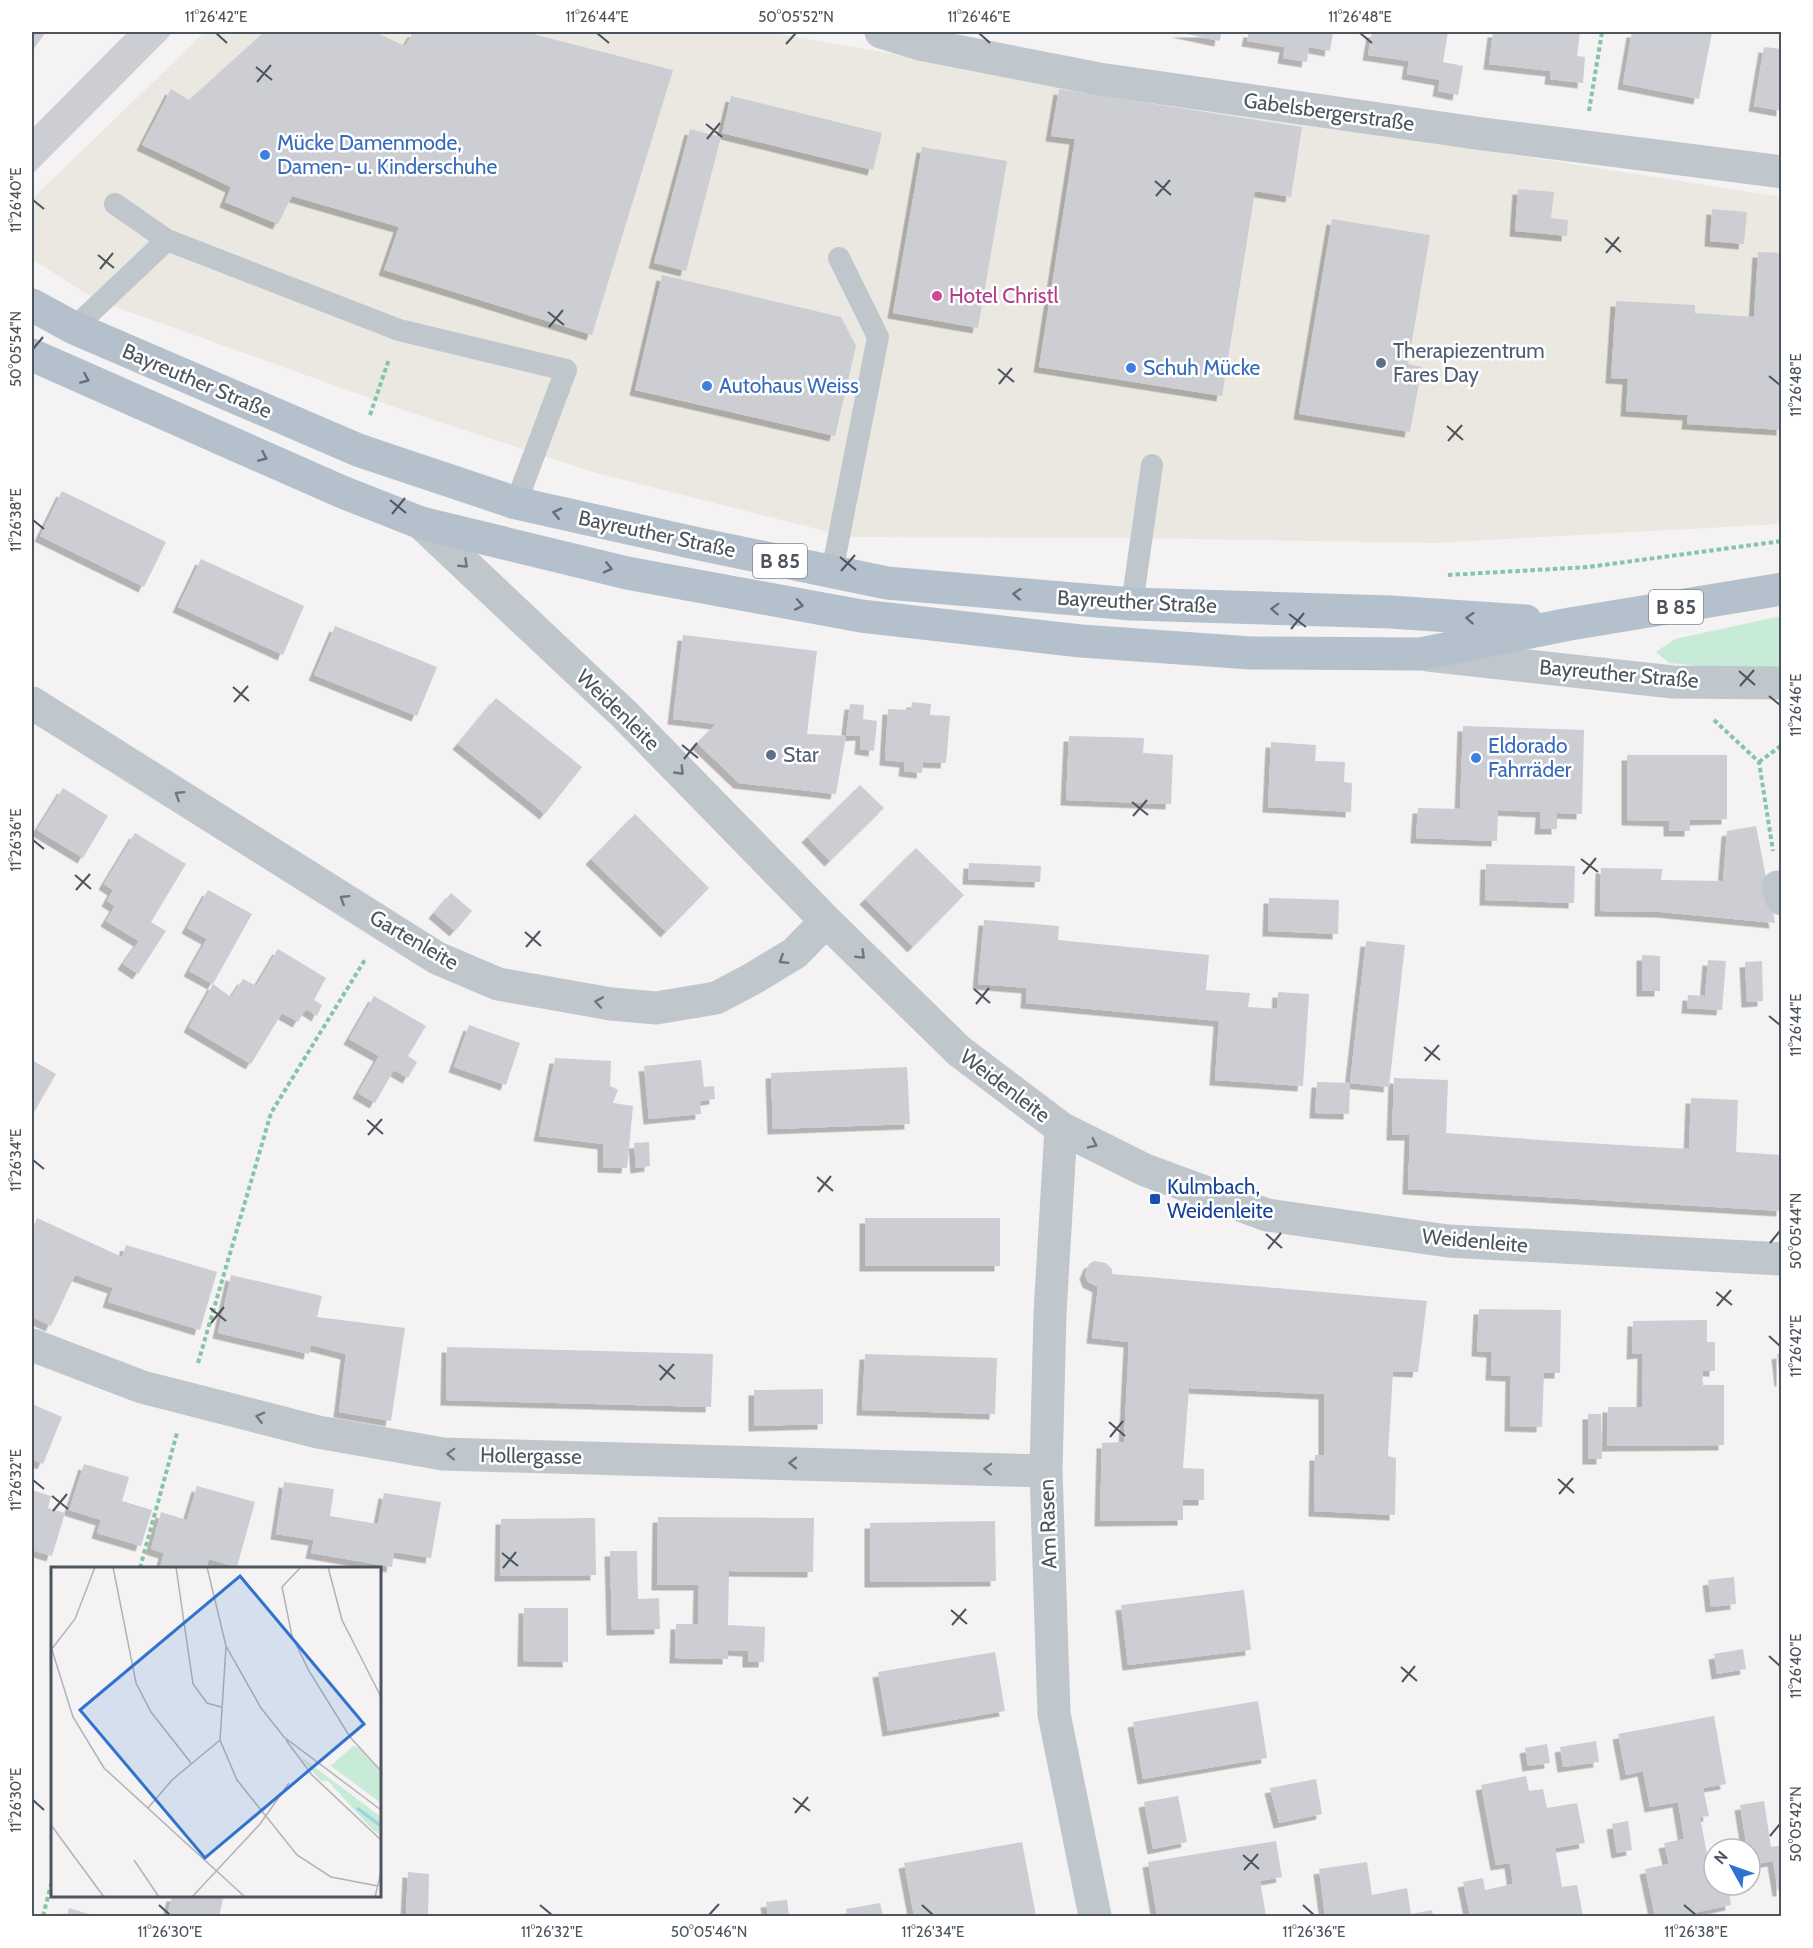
<svg xmlns="http://www.w3.org/2000/svg" width="1813" height="1948" font-family="Cabin,sans-serif">
	<defs>
		<filter id="shadow"><feDropShadow dx="-5.5" dy="5.5" stdDeviation="0" flood-color="#0004"/></filter>
	</defs>
	<rect width="100%" height="100%" fill="#f4f2f2"/>
	<path fill="#eae8e0" d="M205,32H766L1147,97L1781,197V524L1434,543L1134,538L849,537L596,473L403,410L96,300L32,259V199Z"/>
	<path fill="#c7ebd6" d="M1781,616V669L1700,666L1669,663L1656,652L1675,639Z"/>
	<path fill="#cdced3" filter="url(#shadow)" d="M32,32H46L32,51Z
		M128,32H173L32,174V129Z
		M264,32H375L405,46L413,32H525L673,70L592,335L384,270L399,227L292,196L278,224L225,202L231,187L142,145L171,89L189,100Z
		M1177,32H1221L1220,41Z
		M1249,32H1333L1330,51L1309,47L1307,62L1283,58L1285,47L1247,41Z
		M1372,32H1448L1443,62L1463,66L1458,95L1438,91L1440,80L1407,74L1409,61L1368,55Z
		M1493,32H1580L1577,56L1585,57L1583,83L1550,79L1551,71L1489,64Z
		M1632,32H1712L1699,99L1623,84Z
		M1764,47L1782,49V111L1754,106Z
		M1059,89L1302,127L1291,197L1255,191L1222,396L1039,367L1075,139L1051,136Z
		M731,96L882,133L873,170L722,133Z
		M690,129L721,137L686,271L654,263Z
		M922,147L1007,161L978,328L893,313Z
		M1518,189L1554,192L1551,218L1568,220L1567,236L1515,231Z
		M1712,209L1747,212L1744,244L1710,241Z
		M1332,219L1430,235L1408,364L1422,367L1410,432L1299,414Z
		M1758,252L1782,253V430L1687,424L1688,415L1626,411L1628,379L1611,378L1616,301L1695,305V313L1754,317Z
		M662,275L841,317L856,346L835,436L635,390Z
		M62,491L166,542L144,587L40,536Z
		M201,559L304,606L283,655L178,607Z
		M335,626L437,667L417,716L314,675Z
		M683,635L817,651L807,734L846,736L836,794L739,783L697,743L716,724L673,719Z
		M496,698L582,767L545,814L458,744Z
		M912,702L931,704L930,715L950,716L946,763L923,762L922,773L904,771L905,762L885,760L888,709L911,710Z
		M850,704L864,705L863,719L877,721L874,751L860,749L861,735L846,736Z
		M1463,726L1584,730L1582,814L1557,813V829H1540L1541,812L1498,810L1497,841L1416,838L1418,808L1460,809Z
		M1069,736L1144,738L1143,753L1173,755L1171,804L1066,800Z
		M1271,742L1316,745L1315,761L1345,762L1344,782L1352,783L1351,812L1268,807Z
		M1627,755H1727V819L1690,820V831H1669V821L1627,820Z
		M860,785L884,808L830,861L807,837Z
		M63,788L108,816L83,858L37,830Z
		M635,814L709,888L666,932L591,859Z
		M1756,826L1775,923L1661,912L1600,911L1601,868L1662,869L1661,880L1723,881L1727,831Z
		M135,833L186,864L151,922L166,931L138,974L123,964L139,941L106,921L115,906L107,901L113,890L104,884Z
		M916,848L964,895L913,947L865,899Z
		M969,863L1041,866L1040,882L968,879Z
		M1486,864L1575,866L1574,903L1485,900Z
		M208,890L252,914L213,984L189,971L207,939L187,928Z
		M451,893L472,911L455,931L434,913Z
		M1269,898L1339,900L1338,934L1268,931Z
		M984,920L1059,926L1058,940L1209,955L1206,990L1250,993L1248,1007L1277,1009L1278,992L1309,994L1303,1086L1215,1080L1219,1021L1026,1003L1027,988L978,984Z
		M1366,941L1405,945L1389,1087L1350,1083L1349,1114L1315,1113L1317,1082L1350,1083Z
		M278,949L326,978L314,1000L322,1005L317,1016L306,1009L298,1022L282,1013L251,1064L189,1027L213,984L231,997L243,979L256,986Z
		M1642,955L1660,956V991H1642Z
		M1708,960L1726,961L1722,1010L1687,1008L1688,995L1705,996Z
		M1762,961L1763,1001L1747,1002L1745,962Z
		M374,996L426,1026L408,1056L417,1062L408,1078L394,1070L375,1103L358,1093L379,1056L349,1039Z
		M469,1025L520,1043L506,1085L454,1067Z
		M555,1058L611,1061L610,1086L618,1090L613,1103L633,1106L627,1168L603,1167V1144L539,1136Z
		M32,1060L56,1074L32,1116Z
		M701,1060L704,1087L714,1086L715,1099L700,1101L701,1114L649,1119L644,1066Z
		M907,1067L910,1124L773,1129L771,1073Z
		M1394,1078L1448,1080L1446,1133L1569,1142L1689,1149L1691,1098L1738,1100L1736,1152L1782,1155V1211L1408,1189L1410,1135H1392Z
		M649,1142L650,1166L636,1168L634,1143Z
		M37,1218L122,1257L126,1245L217,1272L200,1330L108,1302L113,1288L75,1275L51,1326L32,1317V1232Z
		M865,1218H1000V1266H865Z
		M1094,1261L1106,1263L1112,1269V1274L1427,1301L1418,1372L1393,1371L1388,1456L1396,1458L1395,1515L1314,1511L1315,1455H1324V1394L1189,1388L1183,1468L1204,1469V1500H1183V1520L1100,1521L1102,1443L1124,1442L1129,1342L1092,1338L1098,1287L1088,1282L1085,1274L1089,1264Z
		M231,1275L322,1296L317,1317L405,1328L391,1421L339,1412L346,1354L311,1345L309,1354L218,1333Z
		M1479,1309L1561,1310L1560,1373H1544L1542,1427L1510,1426L1511,1376L1491,1375L1492,1352L1477,1351Z
		M1707,1320V1342H1715V1371H1702L1703,1385H1724V1445L1607,1446L1608,1407H1642L1643,1353L1632,1354L1633,1321Z
		M447,1347L713,1354L711,1407L446,1400Z
		M1782,1353V1381H1780L1777,1354Z
		M865,1354L997,1358L995,1414L862,1410Z
		M823,1389V1424L754,1426V1390Z
		M32,1404L62,1417L43,1464L32,1459Z
		M1588,1414H1601L1602,1459H1588Z
		M84,1464L129,1477L122,1501L152,1510L141,1546L97,1533L101,1520L69,1510Z
		M284,1482L334,1489L330,1516L378,1524L384,1493L441,1502L431,1558L394,1552L392,1567L311,1553L314,1540L276,1534Z
		M197,1486L255,1502L237,1567L209,1559L206,1568H160L164,1553L151,1549L161,1512L187,1520Z
		M32,1490L51,1496L48,1508L65,1513L52,1556L32,1550Z
		M658,1517L814,1518L813,1572L729,1571L728,1625L765,1627L764,1662H748V1651L728,1650V1659L675,1658L676,1624H698L699,1585H657Z
		M595,1518L596,1575L500,1576L501,1519Z
		M995,1521L996,1581L870,1582V1523Z
		M610,1551H637L638,1599L659,1598L660,1629L612,1630Z
		M1734,1577L1736,1604L1711,1607L1708,1580Z
		M1244,1590L1251,1650L1128,1665L1121,1605Z
		M524,1608H568V1662L523,1661Z
		M1743,1649L1746,1669L1717,1674L1714,1654Z
		M995,1652L1005,1711L888,1731L878,1672Z
		M1258,1701L1267,1758L1143,1779L1133,1722Z
		M1714,1716L1726,1784L1703,1788L1709,1816L1700,1817L1709,1865L1714,1864V1885H1728L1731,1905L1679,1916H1655L1645,1869L1669,1864L1664,1843L1684,1839L1678,1802L1650,1807L1643,1771L1626,1775L1618,1734Z
		M1596,1741L1599,1762L1563,1767L1560,1747Z
		M1547,1744L1550,1763L1528,1766L1525,1748Z
		M1526,1776L1529,1791L1543,1789L1547,1808L1577,1803L1585,1843L1555,1848L1562,1887L1577,1885L1583,1916H1470L1463,1882L1483,1878L1485,1890L1513,1884L1510,1863L1496,1865L1481,1785Z
		M1316,1779L1322,1814L1279,1823L1270,1788Z
		M1178,1796L1187,1842L1153,1849L1144,1802Z
		M1764,1801L1771,1847L1782,1845V1891H1778L1773,1861L1750,1865V1849H1747L1740,1805Z
		M1628,1821L1632,1850L1617,1853L1612,1824Z
		M1276,1841L1282,1877L1260,1881L1266,1916H1157L1148,1862Z
		M1022,1842L1036,1916H914L904,1863Z
		M1367,1862L1372,1895L1407,1888L1411,1914L1432,1910L1433,1916H1325L1319,1869Z
		M408,1872L429,1874L428,1914L406,1913Z
		M172,1896H210L223,1899L219,1916H167Z
		M787,1900L789,1916H768L766,1902Z
		M880,1903L883,1916H847L846,1909Z
		M69,1908L95,1916H67Z"/>
	<g fill="none" stroke-linecap="round" stroke-linejoin="round">
		<path stroke="#83c5a6" stroke-width="4" stroke-dasharray="4.5 3" stroke-linecap="butt" d="M1589,111L1602,32
			M370,415L389,359
			M1448,575L1588,567L1782,541
			M1714,720L1759,762L1773,851
			M1759,762L1782,745
			M198,1363L271,1113L366,958
			M140,1568L177,1433
			M43,1916L52,1881"/>
		<path stroke="#bfc6cc" stroke-width="22" d="M115,204L167,240L399,330L566,370L516,503
			M74,328L167,240
			M832,572L878,337L839,258
			M1132,604L1152,465"/>
		<path stroke="#bfc6cc" stroke-width="33" d="M881,32L920,44L1099,79L1483,134L1782,172
			M421,523L625,715L826,921L959,1051L1061,1128L1145,1170L1267,1215L1448,1241L1782,1259
			M1428,655L1673,682L1782,683
			M32,703L437,958L498,984L611,1004L656,1008L716,998L752,979L795,953L826,921
			M1778,887L1782,899
			M1061,1128L1050,1313L1046,1471L1054,1714L1095,1916
			M32,1345L142,1387L318,1432L443,1454L1046,1471"/>
		<path stroke="#b5c0cd" stroke-width="33" d="M32,305L74,328L358,450L516,503L699,544L887,583L1132,604L1390,612L1526,621
			M32,355L340,491L421,523L627,573L861,616L1081,641L1251,653L1420,654L1570,624L1782,589"/>
	</g>
	<defs><path id="oneway-chevron" d="M-2-3.5L2.5 0L-2 3.5" fill="none" stroke-width="1.6" stroke-linecap="round" stroke-linejoin="round" transform="scale(1.5)"/></defs>
	<g stroke="#666f79">
		<use href="#oneway-chevron" transform="translate(85 379) rotate(24)"/>
		<use href="#oneway-chevron" transform="translate(263 457) rotate(24)"/>
		<use href="#oneway-chevron" transform="translate(557 513) rotate(-167)"/>
		<use href="#oneway-chevron" transform="translate(608 568) rotate(13)"/>
		<use href="#oneway-chevron" transform="translate(1017 594) rotate(-175)"/>
		<use href="#oneway-chevron" transform="translate(799 605) rotate(11)"/>
		<use href="#oneway-chevron" transform="translate(1275 609) rotate(-178)"/>
		<use href="#oneway-chevron" transform="translate(1470 618) rotate(-176)"/>
	</g>
	<g stroke="#6e767e">
		<use href="#oneway-chevron" transform="translate(464 564) rotate(43)"/>
		<use href="#oneway-chevron" transform="translate(680 771) rotate(46)"/>
		<use href="#oneway-chevron" transform="translate(179 795) rotate(-148)"/>
		<use href="#oneway-chevron" transform="translate(344 899) rotate(-148)"/>
		<use href="#oneway-chevron" transform="translate(861 955) rotate(44)"/>
		<use href="#oneway-chevron" transform="translate(783 960) rotate(148)"/>
		<use href="#oneway-chevron" transform="translate(599 1002) rotate(-170)"/>
		<use href="#oneway-chevron" transform="translate(1093 1144) rotate(26)"/>
		<use href="#oneway-chevron" transform="translate(260 1417) rotate(-166)"/>
		<use href="#oneway-chevron" transform="translate(451 1454) rotate(-178)"/>
		<use href="#oneway-chevron" transform="translate(793 1463) rotate(-179)"/>
		<use href="#oneway-chevron" transform="translate(988 1469) rotate(-178)"/>
	</g>
	<path fill="none" stroke="#4c545d" stroke-width="2" d="M216,33L227,43M597,33L609,43M979,33L990,43M1360,33L1372,43M786,44L796,33M256,67L272,80M257,82L271,65M706,124L722,137M707,139L720,123M1155,181L1171,195M1156,196L1170,180M33,200L44,209M1605,238L1621,252M1606,253L1619,237M98,255L114,268M100,269L113,253M548,312L564,325M549,327L563,310M33,349L43,337M998,369L1014,382M1769,376L1780,385M999,384L1012,368M1447,426L1463,440M1448,441L1462,425M390,500L406,513M392,514L405,498M33,520L44,529M840,557L856,570M841,571L855,555M1289,614L1306,627M1291,629L1304,613M1739,671L1755,685M1740,686L1754,670M233,687L249,701M1769,696L1780,705M234,702L248,686M682,745L698,758M684,759L697,743M1132,802L1148,815M1133,816L1147,800M33,840L44,849M1581,859L1598,872M1583,874L1596,858M75,875L91,889M76,890L90,874M525,932L541,946M526,947L540,931M974,989L990,1003M976,1004L989,988M1769,1016L1780,1025M1424,1047L1440,1060M1425,1061L1439,1045M367,1120L383,1134M368,1135L382,1119M33,1160L44,1169M817,1177L833,1191M818,1192L831,1176M1266,1234L1282,1248M1770,1243L1780,1231M1268,1249L1281,1233M1716,1292L1732,1305M1717,1306L1731,1290M210,1308L226,1321M211,1323L224,1307M1769,1336L1780,1346M659,1365L675,1379M660,1380L674,1364M1109,1422L1125,1436M1110,1437L1123,1421M1558,1479L1574,1493M33,1480L44,1489M1559,1494L1573,1478M52,1496L68,1509M53,1511L67,1494M502,1553L518,1566M503,1568L516,1552M951,1610L967,1624M952,1625L966,1609M1769,1656L1780,1666M1401,1667L1417,1681M1402,1682L1415,1666M793,1798L810,1811M33,1800L44,1810M795,1813L808,1797M1770,1836L1780,1824M1243,1855L1259,1869M1244,1870L1258,1854M159,1905L170,1915M540,1905L552,1915M922,1905L933,1915M1303,1905L1314,1915M1684,1905L1696,1915M709,1915L719,1904"/>
	<g fill="#3f7fe0" stroke="#fff" stroke-width="2">
		<circle cx="265" cy="155" r="6"/>
		<circle cx="1131" cy="368" r="6"/>
		<circle cx="707" cy="386" r="6"/>
		<circle cx="1476" cy="758" r="6"/>
	</g>
	<circle fill="#d1479c" stroke="#fff" stroke-width="2" cx="937" cy="296" r="6"/>
	<g fill="#5c6f8a" stroke="#fff" stroke-width="2">
		<circle cx="1381" cy="363" r="6"/>
		<circle cx="771" cy="755" r="6"/>
	</g>
	<rect fill="#1a4fb4" stroke="#fff" stroke-width="2" x="1149" y="1193" width="12" height="12" rx="3"/>
	<g text-anchor="middle" stroke-width="5" stroke-linejoin="round" paint-order="stroke">
		<g fill="#fff" stroke="#82878e" stroke-width="1.5">
			<rect x="753" y="544" width="54" height="34" rx="4.5"/>
			<rect x="1649" y="590" width="54" height="34" rx="4.5"/>
		</g>
		<g font-size="20" font-weight="bold" fill="#4c545d">
			<text x="780" y="568">B 85</text>
			<text x="1676" y="614">B 85</text>
		</g>
		<g font-size="21" fill="#4c545d" stroke="#fff">
			<text transform="translate(1329 112) rotate(8)" y="7">Gabelsbergerstraße</text>
			<text transform="translate(197 381) rotate(23)" y="7">Bayreuther Straße</text>
			<text transform="translate(657 534) rotate(12)" y="7">Bayreuther Straße</text>
			<text transform="translate(1137 602) rotate(3)" y="7">Bayreuther Straße</text>
			<text transform="translate(1619 674) rotate(5)" y="7">Bayreuther Straße</text>
			<text transform="translate(618 710) rotate(44)" y="7">Weidenleite</text>
			<text transform="translate(414 940) rotate(30)" y="7">Gartenleite</text>
			<text transform="translate(1005 1086) rotate(37)" y="7">Weidenleite</text>
			<text transform="translate(1475 1241) rotate(5)" y="7">Weidenleite</text>
			<text transform="translate(531 1456) rotate(1)" y="7">Hollergasse</text>
			<text transform="translate(1048 1524) rotate(-92)" y="7">Am Rasen</text>
		</g>
		<g font-size="21" fill="#366cbe" stroke="#fff" text-anchor="start">
			<text x="277" y="150">Mücke Damenmode,<tspan x="277" dy="24">Damen- u. Kinderschuhe</tspan></text>
			<text x="1143" y="375">Schuh Mücke</text>
			<text x="719" y="393">Autohaus Weiss</text>
			<text x="1488" y="753">Eldorado<tspan x="1488" dy="24">Fahrräder</tspan></text>
		</g>
		<g font-size="21" fill="#b23c85" stroke="#fff" text-anchor="start">
			<text x="949" y="303">Hotel Christl</text>
		</g>
		<g font-size="21" fill="#4e5e75" stroke="#fff" text-anchor="start">
			<text x="1393" y="358">Therapiezentrum<tspan x="1393" dy="24">Fares Day</tspan></text>
			<text x="783" y="762">Star</text>
		</g>
		<g font-size="21" fill="#164399" stroke="#fff" text-anchor="start">
			<text x="1167" y="1194">Kulmbach,<tspan x="1167" dy="24">Weidenleite</tspan></text>
		</g>
	</g>
	<g transform="translate(51 1567)">
		<rect width="330" height="330" fill="#f4f2f2"/>
		<path d="M302,179L307,180L330,205V236L280,199ZM249,189L330,250V268L322,263L277,214H270Z" fill="#c7ebd6"/>
		<path fill="none" stroke="#99d2e2" stroke-width="3" d="M306,241L330,259"/>
		<path fill="none" stroke="#b1b3b6" stroke-width="1.5" d="M62,0L85,116L100,145L140,196M125,0L142,117L156,136L170,140M156,0L175,79L210,141L233,170L330,243M250,0L231,20L241,69L258,104L299,170L330,204M277,0L291,53L330,130M175,80L169,173L186,213L246,288L280,310L327,319M0,83L24,52L44,0M1,83L22,150L53,201L194,330M235,173L261,208L330,273M97,241L121,213L169,173M0,258L53,330M83,293L108,330M141,330L209,257L238,216M324,330L330,305"/>
		<path fill="#3172cf" fill-opacity="0.15" stroke="#3172cf" stroke-width="3" d="M189,9L313,157L154,291L29,143Z"/>
		<rect width="330" height="330" fill="none" stroke="#4c545d" stroke-width="3"/>
	</g>
	<rect width="1813" height="1948" fill="none" stroke="#ffffff" stroke-width="66"/>
	<g transform="translate(1732 1867) rotate(310)"><circle r="28" fill="#ffffff" stroke="#b7bbbe" stroke-width="1.5"/>
	<path d="M0-4.5L10 22L0 15L-10 22Z" fill="#3172cf"/>
	<text y="-9" font-size="16" font-weight="bold" text-anchor="middle" fill="#4c545d">N</text>
	</g>
	<rect x="33" y="33" width="1747" height="1882" fill="none" stroke="#4c545d" stroke-width="2"/>
	<g font-size="15" text-anchor="middle" fill="#4c545d">
		<text x="216" y="22">11°26'42"E</text>
		<text x="597" y="22">11°26'44"E</text>
		<text x="796" y="22">50°05'52"N</text>
		<text x="979" y="22">11°26'46"E</text>
		<text x="1360" y="22">11°26'48"E</text>
		<text transform="translate(16 200) rotate(-90)" y="5">11°26'40"E</text>
		<text transform="translate(16 349) rotate(-90)" y="5">50°05'54"N</text>
		<text transform="translate(1796 385) rotate(-90)" y="5">11°26'48"E</text>
		<text transform="translate(16 520) rotate(-90)" y="5">11°26'38"E</text>
		<text transform="translate(1796 705) rotate(-90)" y="5">11°26'46"E</text>
		<text transform="translate(16 840) rotate(-90)" y="5">11°26'36"E</text>
		<text transform="translate(1796 1025) rotate(-90)" y="5">11°26'44"E</text>
		<text transform="translate(16 1160) rotate(-90)" y="5">11°26'34"E</text>
		<text transform="translate(1796 1231) rotate(-90)" y="5">50°05'44"N</text>
		<text transform="translate(1796 1346) rotate(-90)" y="5">11°26'42"E</text>
		<text transform="translate(16 1480) rotate(-90)" y="5">11°26'32"E</text>
		<text transform="translate(1796 1666) rotate(-90)" y="5">11°26'40"E</text>
		<text transform="translate(16 1800) rotate(-90)" y="5">11°26'30"E</text>
		<text transform="translate(1796 1824) rotate(-90)" y="5">50°05'42"N</text>
		<text x="170" y="1937">11°26'30"E</text>
		<text x="552" y="1937">11°26'32"E</text>
		<text x="709" y="1937">50°05'46"N</text>
		<text x="933" y="1937">11°26'34"E</text>
		<text x="1314" y="1937">11°26'36"E</text>
		<text x="1696" y="1937">11°26'38"E</text>
	</g>
</svg>
